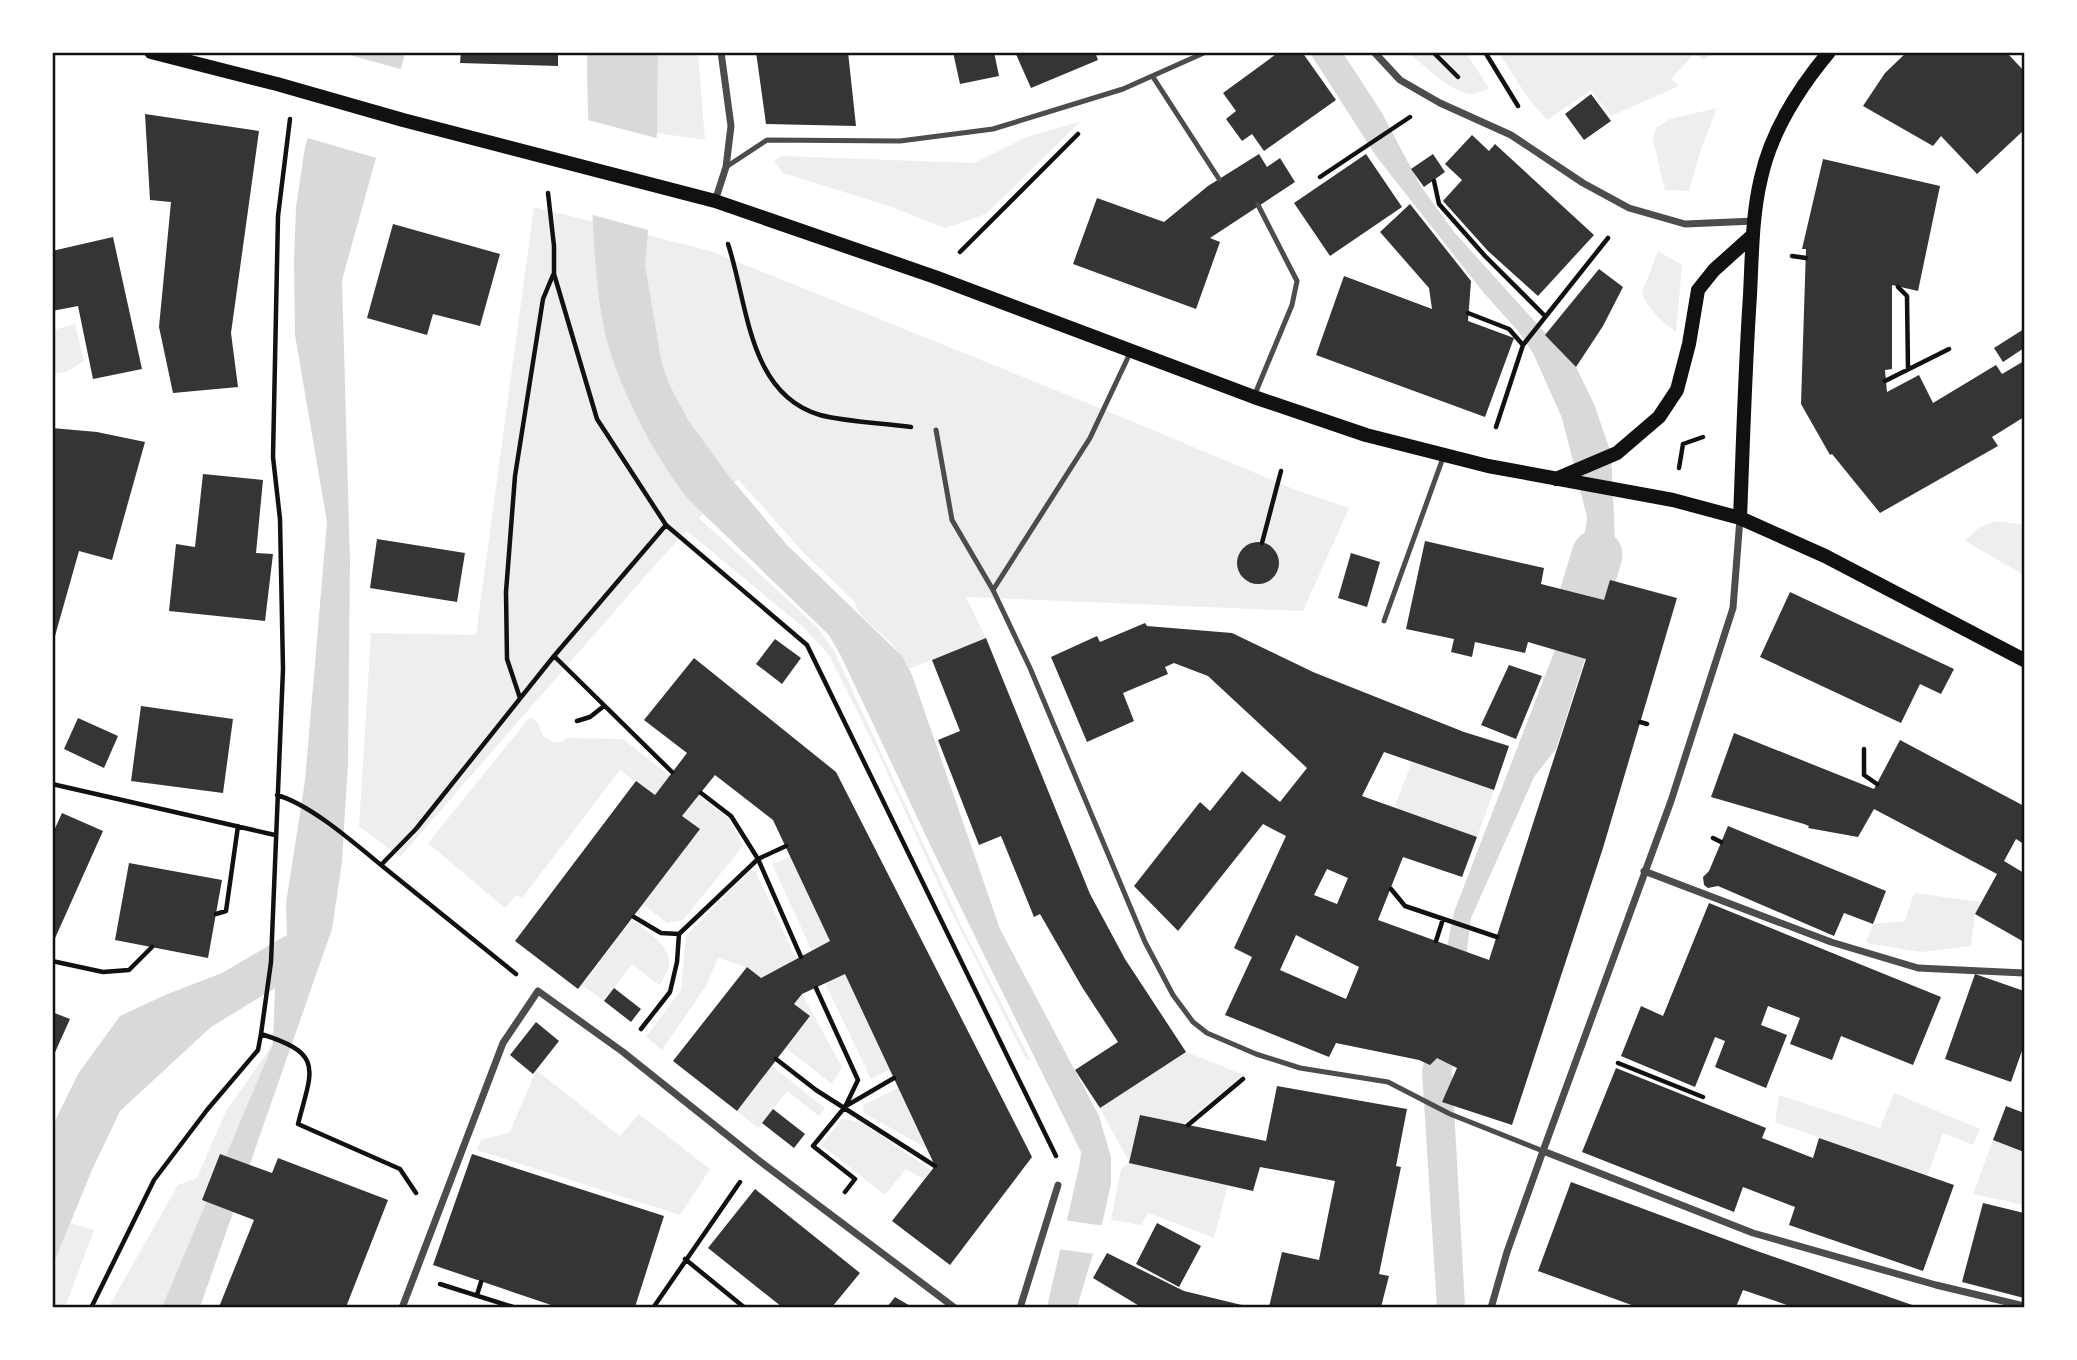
<svg xmlns="http://www.w3.org/2000/svg" width="2077" height="1360" font-family="'Nunito Sans',sans-serif">
	<rect width="100%" height="100%" fill="#fff"/>
	<path fill="#eee" d="M658,53H698L705,140L657,133Z
		M1409,53H1466L1489,88C1484,90 1479,93 1473,94C1453,95 1424,65 1409,53Z
		M1499,53H1712L1704,60L1695,53L1671,79L1679,86L1611,116L1591,90L1547,120L1528,98Z
		M1717,108L1701,149L1689,191L1665,190L1653,140L1656,128L1670,119Z
		M1081,121L986,214L945,228L889,206L783,173L774,161L781,156L974,163L1027,137Z
		M534,207L711,251L1112,413L1296,490L1349,508L1303,611L966,597L986,638L909,669C903,658 897,649 888,640C876,628 858,617 854,601L803,552L738,479L699,518L817,627L834,651L961,925L1031,1061L1026,1059L947,903L881,759L829,655L804,628L687,531L662,557L400,857L359,826L371,633L476,635Z
		M1658,251L1682,265L1676,332C1662,322 1648,309 1642,293Z
		M75,324L84,361L66,372L53,374V330Z
		M1996,521L2024,525V575L1965,541L1977,529Z
		M530,717L538,723L542,735L553,742H560L568,738L623,739L670,776L655,795L620,770L522,898L516,895L505,908L428,843Z
		M1412,762L1494,790L1477,837L1394,808Z
		M699,796L729,819L743,846L683,920L667,923L643,904L699,830L682,816Z
		M791,857L830,941L812,951L772,864Z
		M750,871L756,872L796,959L761,978L747,967L718,958L706,986L662,1050L646,1037L681,990L686,936Z
		M1914,893L1981,902L1975,914L1971,946L1921,952L1866,943L1873,924L1905,921Z
		M632,920C655,938 685,953 659,985L632,964L604,1001L582,985Z
		M845,974L890,1069L871,1079L825,983Z
		M802,994L842,1067L832,1084L786,1048L810,1017L794,1004Z
		M273,1044L162,1307L108,1308L178,1185L197,1178L226,1111Z
		M1186,1052L1244,1075L1183,1124L1140,1115L1129,1162L1228,1185L1214,1238L1148,1213L1141,1225L1111,1220L1121,1169L1129,1162L1100,1108Z
		M772,1066L825,1108L819,1116L787,1091L758,1128L737,1111Z
		M536,1070L620,1136L639,1114L710,1169L680,1215L477,1150L481,1140L510,1132Z
		M899,1088L926,1148L864,1113L863,1105Z
		M1894,1093L1980,1129L1973,1145L1943,1133L1927,1176L1775,1122L1779,1095L1880,1128Z
		M842,1119L861,1122L931,1170L924,1179L906,1169L885,1195L821,1145Z
		M1993,1140L2024,1152V1205L1973,1194Z
		M70,1223L94,1230L65,1307L53,1308V1265Z"/>
	<path fill="#d9d9d9" d="M335,53L405,54L342,280L350,561L348,763L342,862L332,929L200,1307H162L273,1044L275,988L211,1027L120,1111L92,1170L53,1265V1125L78,1074L120,1016L165,995L222,973L287,935L286,903L305,781L327,522L295,335L294,262L296,207L305,147Z
		M587,53H658L657,133L645,265L661,360L669,384L688,420L728,475L787,545L902,656L912,675L1000,929L1099,1116L1111,1157V1184L1102,1224L1077,1307H1047L1080,1163L1081,1152L934,853L841,656L829,635L689,500C655,459 613,377 603,324C596,285 594,246 592,207C590,156 587,104 587,53Z
		M1310,53H1343L1382,113L1420,185L1454,232L1576,367L1594,404L1611,453L1616,560L1583,551L1587,517L1562,418L1533,353L1518,331L1483,292L1376,156Z
		M1573,592L1604,600L1556,749L1534,777L1471,918L1452,1071L1465,1307L1437,1308L1422,1071L1454,912L1555,650Z"/>
	<path fill="#fff" d="M331,52L342,53L404,70L380,159L304,137Z
		M584,119L660,139L652,231L589,214Z
		M1064,1220L1105,1226L1095,1254L1057,1249Z"/>
	<g fill="none" stroke-linecap="round" stroke-linejoin="round">
		<path stroke="#d9d9d9" stroke-width="51" d="M1585,595L1597,555"/>
	</g>
	<path fill="#353535" fill-rule="evenodd" d="M461,52H558V66L460,63Z
		M756,52H848L856,126L766,124Z
		M953,52H994L999,76L960,84Z
		M1015,52H1095L1098,60L1031,88Z
		M1279,52H1302L1336,100L1264,151L1252,134L1242,141L1226,119L1236,111L1223,93Z
		M1907,52H2012L2009,55L2024,71V130L1977,174L1941,136L1933,146L1863,106L1885,73Z
		M1591,94L1611,121L1584,140L1565,114Z
		M145,114L259,131L231,333L238,387L173,393L159,327L171,202L150,200Z
		M1472,135L1489,151L1495,144L1594,235L1538,296L1488,251L1443,201L1462,180L1445,164Z
		M1259,154L1267,167L1280,158L1295,182L1210,238L1220,242L1196,309L1073,264L1097,198L1164,222L1208,186Z
		M1366,154L1402,207L1330,256L1294,203Z
		M1433,154L1445,172L1424,187L1411,169Z
		M1823,159L1940,186L1918,291L1892,285V369L1885,370L1887,392L1919,375L1933,403L1996,365L2002,374L2024,361V417L1992,437L1998,446L1880,513L1832,454L1830,455L1801,404L1806,249H1802Z
		M1410,204L1471,281L1468,321L1514,338L1485,417L1316,355L1344,276L1432,309L1429,288L1380,232Z
		M393,224L500,254L480,326L433,314L427,335L367,318Z
		M113,237L142,369L93,379L78,306L52,311V251Z
		M1599,269L1623,287L1603,326L1576,367L1545,335Z
		M2024,329V348L2003,362L1994,348Z
		M52,428L97,432L145,442L112,560L79,551L53,643Z
		M203,474L263,480L256,553L273,554L265,621L169,611L176,544L195,547Z
		M377,539L465,553L457,602L370,588Z
		M1425,541L1544,568L1541,584L1604,600L1610,580L1677,598L1603,848L1512,1125L1442,1102L1457,1068L1437,1058L1430,1065L1419,1060L1336,1043L1329,1057L1225,1015L1252,957L1234,948L1286,836L1263,824L1178,931L1134,886L1200,802L1210,811L1242,771L1280,802L1307,768L1208,676L1174,663L1165,667L1168,674L1123,693L1134,721L1087,742L1051,657L1097,636L1100,642L1145,623L1147,626L1232,633L1313,672L1464,732L1509,746L1494,790L1384,752L1362,796L1477,837L1462,877L1403,857L1378,920L1489,960L1586,659L1528,642L1525,653L1475,642L1472,657L1451,652L1454,639L1406,629ZM1327,869L1348,878L1337,904L1314,895ZM1296,935L1359,967L1346,999L1280,970Z
		M1237 563a21 21 0 1 1 42 0a21 21 0 1 1-42 0Z
		M1351,553L1380,562L1367,607L1338,598Z
		M1790,592L1954,669L1941,694L1920,684L1901,723L1760,657Z
		M986,638L1090,894L1125,959L1186,1052L1100,1108L1075,1070L1118,1042L1082,987L1040,914L1034,917L1001,836L979,845L938,740L960,731L932,660Z
		M775,639L801,658L782,684L756,664Z
		M694,658L836,772L1032,1157L950,1265L892,1221L935,1166L845,974L802,994L794,1004L810,1016L737,1111L673,1061L747,967L761,978L830,941L773,820L715,775L682,816L700,829L578,989L515,941L636,781L655,795L687,753L644,720Z
		M1509,665L1542,676L1516,739L1481,725Z
		M141,706L233,719L223,793L131,781Z
		M78,718L118,736L104,768L64,749Z
		M1734,733L1874,789L1900,740L2024,806V844L2016,839L2004,861L2024,873V942L1975,914L1997,874L1874,809L1858,837L1808,828L1809,826L1804,824L1711,797Z
		M62,813L103,831L52,945V835Z
		M1728,826L1886,891L1873,924L1844,913L1834,936L1718,886L1708,888L1704,885L1703,877L1709,871Z
		M129,863L222,880L208,958L115,940Z
		M1709,903L1941,997L1913,1065L1841,1036L1832,1060L1790,1044L1800,1018L1768,1006L1761,1025L1787,1035L1766,1088L1715,1067L1725,1041L1715,1037L1695,1087L1621,1056L1641,1006L1663,1016Z
		M1975,974L2024,991V1045L2011,1082L1945,1059Z
		M614,988L641,1009L631,1022L604,1001Z
		M52,1012L70,1019L52,1059Z
		M536,1022L559,1041L533,1074L510,1055Z
		M1616,1068L1766,1128L1762,1138L1813,1158L1819,1138L1954,1185L1923,1271L1789,1225L1795,1207L1743,1187L1734,1212L1582,1152Z
		M1277,1086L1407,1109L1396,1166L1401,1167L1379,1274L1389,1276L1381,1307H1269L1282,1252L1319,1260L1335,1181L1260,1167L1253,1191L1129,1163L1140,1115L1266,1141Z
		M2006,1106L2024,1113V1152L1993,1140Z
		M773,1109L805,1134L794,1148L762,1123Z
		M220,1154L272,1173L278,1158L388,1200L346,1307H219L254,1220L202,1200Z
		M472,1154L664,1216L635,1307H557L433,1265Z
		M1571,1182L1757,1251L1918,1307H1793L1743,1290L1736,1307H1637L1538,1271Z
		M755,1189L860,1273L832,1307H782L708,1248Z
		M1983,1203L2024,1213V1298L1962,1282Z
		M1157,1223L1201,1246L1179,1287L1136,1264Z
		M1107,1253L1184,1291L1250,1307H1141L1093,1278Z
		M895,1297L912,1307H887Z"/>
	<g fill="none" stroke-linecap="round" stroke-linejoin="round">
		<path stroke="#111" stroke-width="4.5" d="M1433,52L1458,77
			M1485,52L1518,106
			M1320,177L1410,117
			M1434,181L1439,204L1485,256L1545,316
			M548,193L554,246V274L597,419L666,525L807,645L1056,1156
			M728,244C748,304 748,394 820,415C846,422 883,423 911,427
			M960,252L1078,134
			M1792,256L1806,258
			M1898,287L1907,296L1908,369
			M1468,313L1509,329L1523,345
			M1885,381L1949,349
			M1496,427L1523,345L1608,238
			M1683,444L1703,437
			M1679,468L1683,444
			M1262,543L1281,471
			M554,656L672,772
			M520,698L507,659L506,592L515,476L543,299L553,275
			M577,721L590,717L604,706
			M1640,722L1647,724
			M1864,749V775L1877,784
			M52,784L275,835
			M701,793L731,816L758,859L801,957
			M277,795C311,805 353,842 381,865
			M1713,838L1721,842
			M1391,889L1405,906L1497,937
			M216,914L226,911L238,826
			M634,917L661,933L679,934
			M1436,941L1443,919
			M52,961L103,972L129,970L152,947
			M516,974L381,865L416,829L554,656L666,525
			M816,988L858,1080L845,1107L813,1146L855,1179L845,1192
			M641,1029L670,992L677,962L679,934L758,859L786,846
			M261,1034C325,1054 312,1069 298,1124L400,1169L416,1193
			M776,1059L816,1090L935,1166
			M1618,1063L1703,1097
			M846,1106L894,1078
			M1188,1125L1243,1079
			M685,1259L745,1308
			M440,1284L516,1308
			M477,1295L481,1282
			M91,1308L154,1180L207,1110L258,1050L261,1034L271,962L283,669L280,519L273,457L278,216L290,119
			M653,1308L740,1182"/>
		<path stroke="#4c4c4c" stroke-width="5" d="M1153,77L1219,179
			M726,167L767,140L900,141L993,129L1123,89L1206,52
			M1255,394L1292,305L1297,281L1258,205
			M936,430L952,520L993,590L1030,668L1145,942L1173,995L1193,1022L1207,1033L1256,1054L1300,1068L1388,1082L1450,1114L1543,1151
			M993,590L1090,438L1131,351
			M1384,621L1444,455"/>
		<path stroke="#4c4c4c" stroke-width="7" d="M1374,52L1400,80L1440,103L1511,135L1583,183L1629,208L1685,224L1755,221
			M715,201L726,167L731,126L721,52
			M1644,871L1831,942L1918,968L2024,973
			M1543,1151L1753,1233L1936,1285L2024,1306
			M402,1308L503,1043L538,991L623,1052L757,1159L955,1308
			M1020,1308L1058,1185
			M1491,1308L1507,1252L1543,1151L1671,801L1733,608L1740,518"/>
		<path stroke="#111" stroke-width="14" d="M151,52L277,84L403,120L715,201L935,277L1254,397L1366,435L1488,466L1673,500L1740,518L1825,556L2024,660
			M1556,479L1617,453L1659,417L1677,390L1689,344L1698,290L1714,270L1753,235
			M1740,518C1743,444 1745,369 1750,295C1752,256 1752,215 1761,178C1771,132 1799,88 1829,52"/>
	</g>
	<rect width="2077" height="1360" fill="none" stroke="#ffffff" stroke-width="108"/>
	<rect x="54" y="54" width="1969" height="1252" fill="none" stroke="#111" stroke-width="2.5"/>
</svg>
